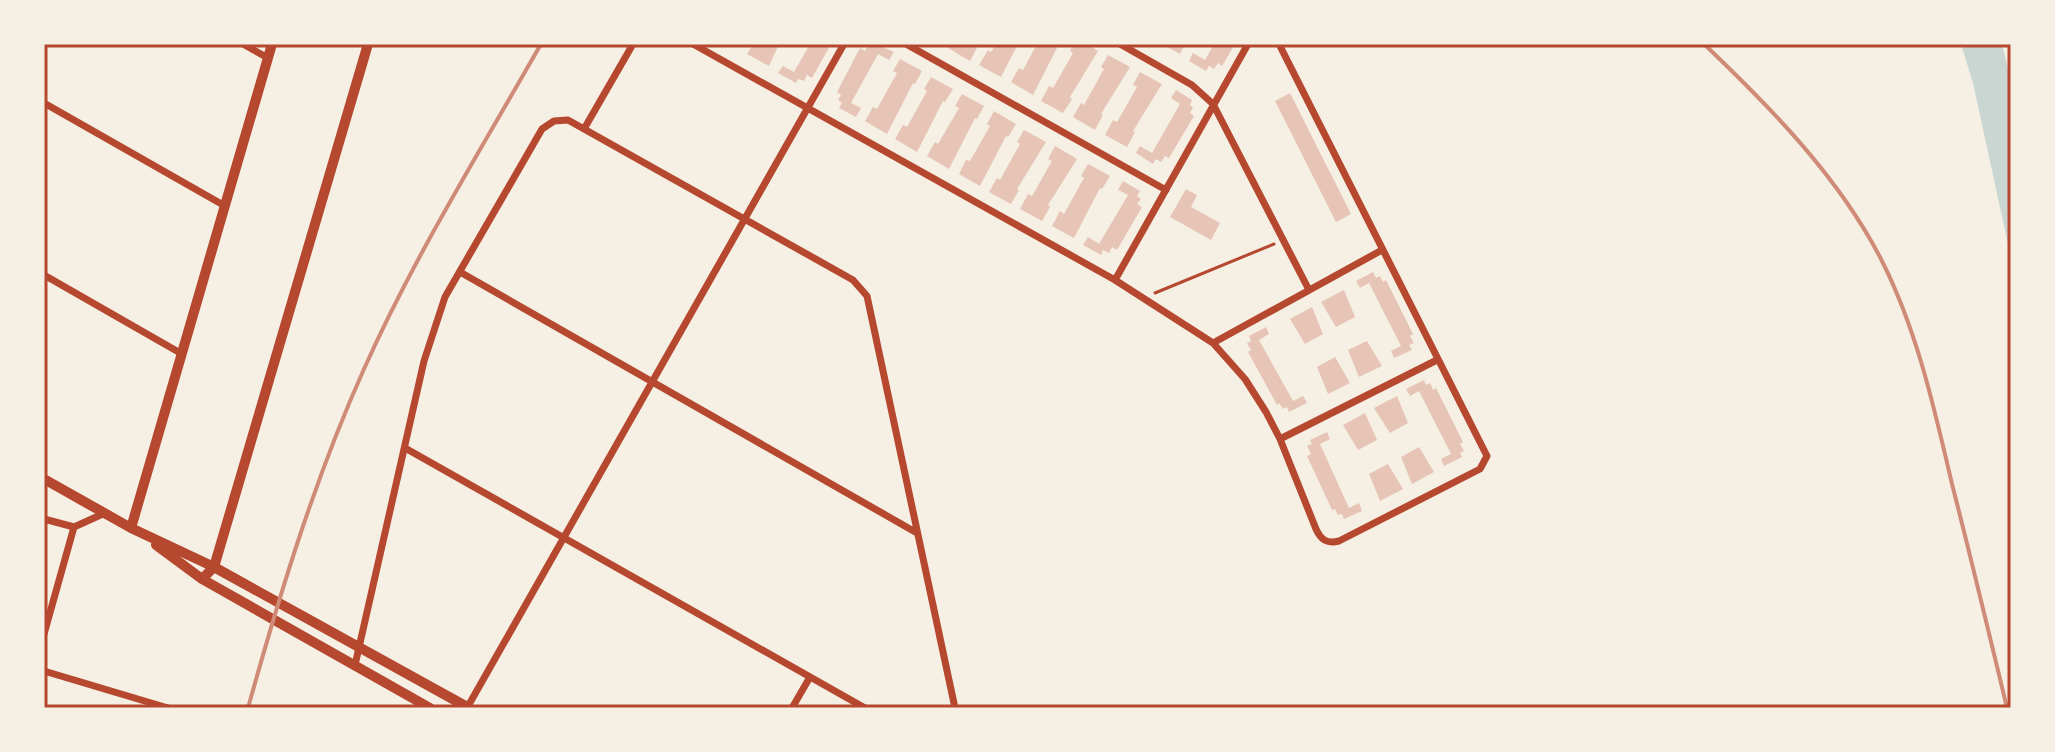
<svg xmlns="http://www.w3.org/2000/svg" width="2055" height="752" font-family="Lato,sans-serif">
	<rect width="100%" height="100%" fill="#f6efe4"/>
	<path fill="#c9d6d2" d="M1961,44H2002L2011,81V258L1973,83Z"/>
	<path fill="#e6c5b7" d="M753,44H779L769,66L747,54Z
		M810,44H831L812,78L807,75L804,81L798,79L796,83L778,73L783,66L794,72Z
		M875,44L894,52L889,60L878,54L851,103L861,108L856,117L839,108L842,103L838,100L841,95L837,92L860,48L865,51L868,45L874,47Z
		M950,44H977L978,46L970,61L948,48Z
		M996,44H1018L1001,77L979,65L988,50L991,52Z
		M1037,44H1059L1033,95L1011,82L1019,68L1023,70Z
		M1073,44H1087L1098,51L1070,97L1072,99L1063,113L1041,101L1049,86L1053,88L1073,53L1070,51Z
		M1162,44H1185L1180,54Z
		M1214,44H1235L1222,66L1218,63L1214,69L1209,66L1206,71L1189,61L1193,53L1205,60Z
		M1108,55L1130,67L1101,114L1103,115L1095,130L1073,117L1081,103L1084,105L1104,69L1101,67Z
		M900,59L922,71L915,84L913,83L887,134L865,121L873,107L877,109L897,73L893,71Z
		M1140,72L1162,84L1133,131L1135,132L1127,147L1105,135L1113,120L1117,122L1137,87L1133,85Z
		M931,77L953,89L945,102L943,101L917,152L895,139L903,125L907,127L927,91L924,89Z
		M1176,90L1192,100L1190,105L1193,107L1190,113L1194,116L1169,158L1165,156L1161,162L1156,159L1153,164L1136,153L1140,146L1152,153L1180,104L1171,98Z
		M1290,93L1351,214L1336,222L1275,101Z
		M962,94L984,106L977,119L975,118L949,169L927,156L935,142L938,144L959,108L955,106Z
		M994,111L1016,124L1008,137L1006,136L980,186L959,174L966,160L970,161L990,126L987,124Z
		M1024,130L1046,142L1017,189L1019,190L1011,204L989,192L997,178L1000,180L1020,144L1017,142Z
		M1055,146L1077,159L1048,205L1050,207L1042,221L1020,209L1028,194L1032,196L1052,161L1048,159Z
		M1088,164L1110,176L1102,189L1100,188L1074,238L1052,226L1060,211L1064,214L1084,178L1081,176Z
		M1123,181L1140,191L1137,196L1141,199L1137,204L1142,207L1117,250L1112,247L1109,253L1103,250L1101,255L1083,245L1088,237L1099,244L1128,195L1118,190Z
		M1186,189L1197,195L1191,207L1220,223L1211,240L1170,217Z
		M1373,272L1376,278L1380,276L1383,282L1386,280L1413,334L1410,336L1414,343L1409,345L1412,350L1394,358L1391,351L1401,346L1369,283L1360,288L1356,281Z
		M1344,290L1355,317L1336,327L1321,302Z
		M1312,307L1323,334L1305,344L1290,319Z
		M1266,327L1269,334L1259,340L1293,401L1303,396L1307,403L1289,412L1287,407L1283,409L1279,403L1277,405L1248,352L1251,350L1247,343L1251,341L1249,336Z
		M1367,341L1382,366L1359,377L1348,350Z
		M1335,357L1350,383L1328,394L1317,367Z
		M1424,380L1426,385L1430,383L1433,390L1436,388L1463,442L1460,444L1464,451L1460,453L1462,457L1444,466L1441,459L1451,454L1419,391L1410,396L1406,389Z
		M1397,396L1408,423L1390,433L1374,408Z
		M1365,413L1377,440L1358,450L1343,425Z
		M1327,432L1330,439L1320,444L1349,508L1359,503L1362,511L1344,519L1342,514L1338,515L1335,509L1332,510L1307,456L1311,454L1307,446L1312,444L1310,440Z
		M1419,447L1434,472L1412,484L1401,457Z
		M1388,464L1403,489L1380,501L1369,474Z"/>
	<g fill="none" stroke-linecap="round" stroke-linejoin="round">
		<path stroke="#b5482f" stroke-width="3" d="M1155,293L1274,244"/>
		<path stroke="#b5482f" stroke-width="7" d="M243,44L268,58
			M693,44L1115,280L1213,343L1245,379L1266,412L1280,439L1316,529C1321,540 1327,544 1339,541L1480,469L1487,456L1279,44
			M906,44L1166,190
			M1120,44L1192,85L1213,104L1309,290
			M44,103L225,206
			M584,129L633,44
			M460,272L917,533
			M44,275L182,354
			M1115,280L1248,44
			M1213,343L1382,250
			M1280,439L1437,360
			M405,448L865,708
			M44,519L74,527L105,513
			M44,634L74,527
			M355,665L424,361L445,297L542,129L554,121L568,120L853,280L867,296L955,708
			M44,671L168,708
			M467,708L844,44
			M792,708L810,677"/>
		<path stroke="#b5482f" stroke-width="10" d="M44,479L131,528L214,567L469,708
			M131,528L272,44
			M156,545L202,579L430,708
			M202,579L214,567L368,44"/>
		<path stroke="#cf8b77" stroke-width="4" d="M1704,44C1771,108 1838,176 1881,259C1917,330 1934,407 1952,484C1971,558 1989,633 2007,708
			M248,708C280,593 315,478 364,369C414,257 480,151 541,44"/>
	</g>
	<rect width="2055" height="752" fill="none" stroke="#f6efe4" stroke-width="92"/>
	<rect x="46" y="46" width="1963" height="660" fill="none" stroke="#b5482f" stroke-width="3"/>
</svg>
